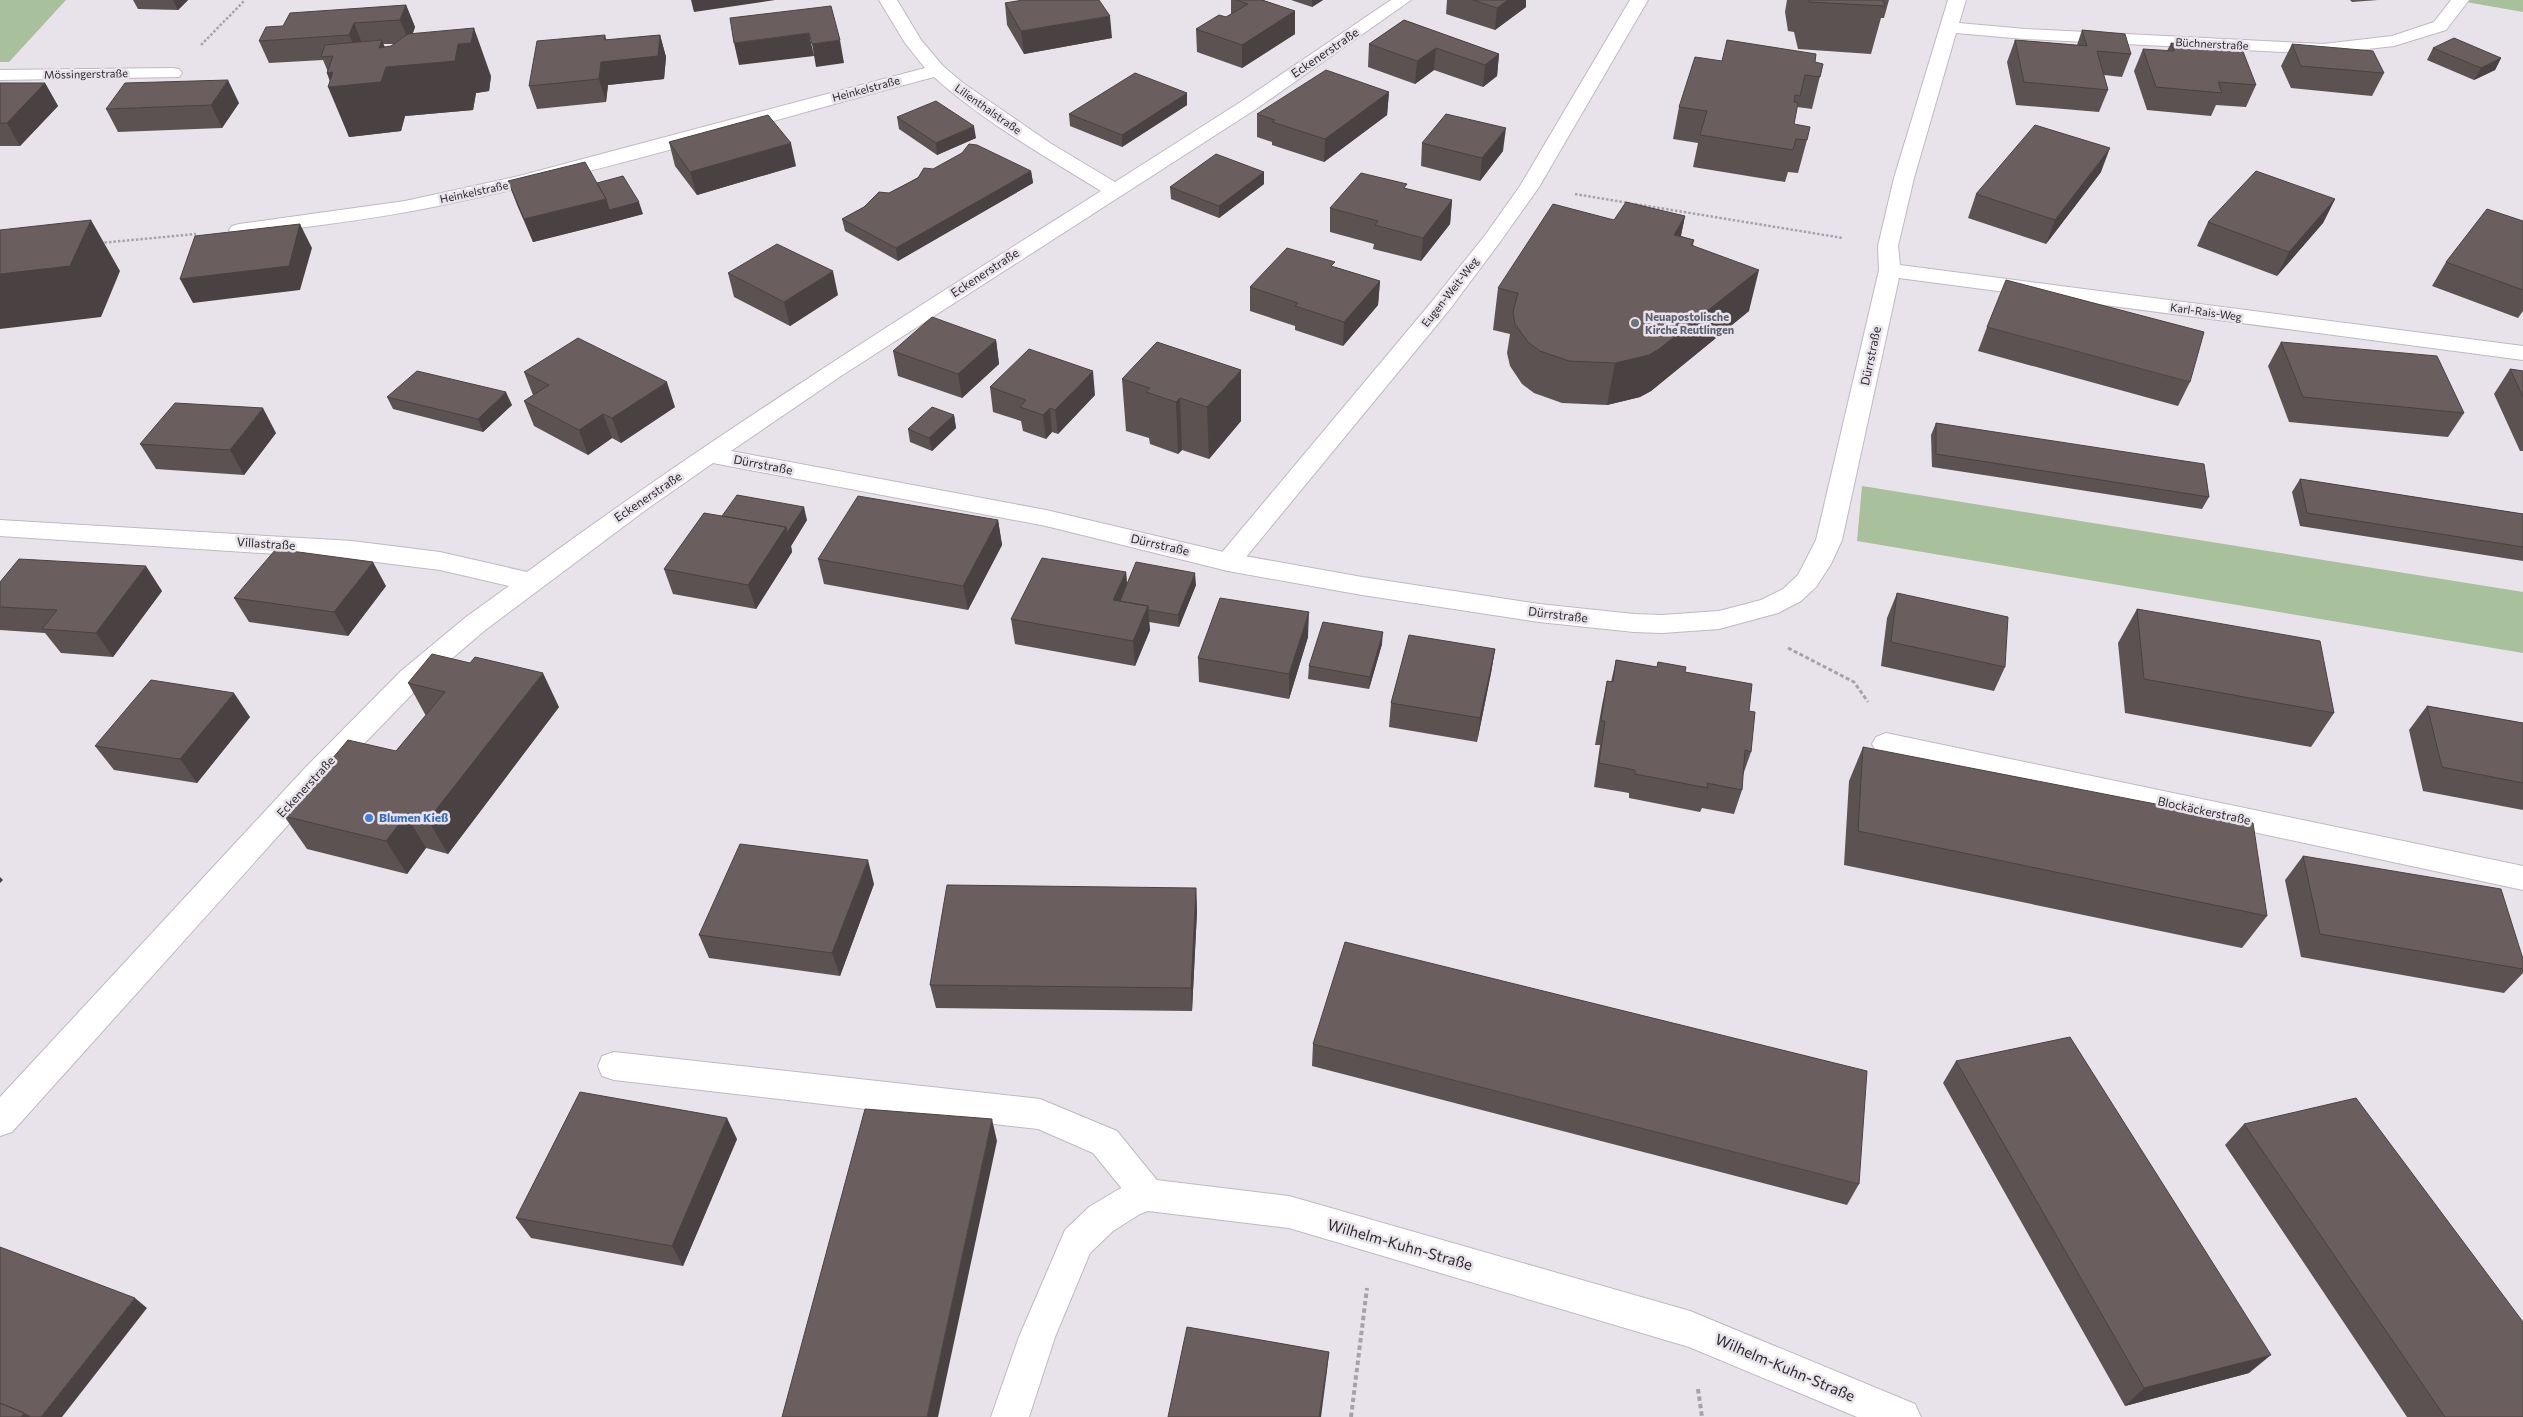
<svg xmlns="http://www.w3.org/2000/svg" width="2523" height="1417" font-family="Commissioner,sans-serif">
	<rect width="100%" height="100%" fill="#e8e2eb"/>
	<path fill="#a9c09c" d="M0,0H66L9,62H0Z
		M2465,0H2523V12L2466,2Z
		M1862,486L2523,592V653L1857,541Z"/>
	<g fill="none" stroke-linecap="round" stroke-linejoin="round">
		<defs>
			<path id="lane" d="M1630,0H1648L1539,187L1500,242L1450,309L1237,568L1228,571L1219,568L1215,562L1219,556L1434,299L1486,234L1520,186Z
				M614,1052L1040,1099L1117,1131L1160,1184L1165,1195L1160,1206L1148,1211L1136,1206L1093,1153L1038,1129L614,1080L602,1076L598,1066L602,1056Z"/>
			<path id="street" d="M879,0H897L921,40L943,66L963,83L1050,143L1115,182L1242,101L1391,0H1411L1256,109L841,376L731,451L1046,510L1228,553L1362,577L1539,604L1634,614L1662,615L1719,611L1761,600L1783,589L1798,575L1816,540L1879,270L1878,246L1894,178L1948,0H1966L1959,23L2025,29L2323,44L2392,36L2434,22L2451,0H2469L2446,30L2394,46L2323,54L2025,39L1956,33L1914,178L1898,246L1900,265L2523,346V360L1899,278L1842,540L1831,564L1816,587L1801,601L1778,613L1719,629L1662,633L1634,632L1539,622L1362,595L1228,571L1046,526L713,463L647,509L484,631L421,685L324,785L12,1132L0,1136V1097L304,769L401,671L466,617L509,586L440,570L352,559L0,536V520L352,541L440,552L527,572C712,436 907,314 1101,191C1044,156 983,121 934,77C767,121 602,173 433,207C369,220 304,227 239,236L232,234L229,230L232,226L239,224L405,201L519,176L925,68L905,43Z
				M173,68L179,69L182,73L179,77L0,80V70Z
				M1886,733L2523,866V890L1876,751L1872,744L1876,737Z
				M1148,1179L1289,1196L1690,1311L1915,1404L1921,1417H1857L1689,1347L1289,1228L1148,1211L1140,1214L1113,1231L1090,1253L1055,1337L1029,1417H991L1019,1337L1065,1230L1089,1207L1119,1189Z"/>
		</defs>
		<use href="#lane" stroke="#beb9c2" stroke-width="2"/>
		<use href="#street" stroke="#beb9c2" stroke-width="2"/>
		<path stroke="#a7a2a9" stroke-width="2.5" stroke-dasharray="2.5 2" stroke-linecap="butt" d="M201,45L245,0
			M1575,194L1629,203
			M1635,204L1843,238
			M100,243L196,234"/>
		<path stroke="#a7a2a9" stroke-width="3" stroke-dasharray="4 2.5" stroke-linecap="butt" d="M1788,648L1854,682L1868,702"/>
		<path stroke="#a7a2a9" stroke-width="4" stroke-dasharray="4.5 3" stroke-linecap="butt" d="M1698,1389L1702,1417
			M1351,1417L1367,1288"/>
		<use href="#lane" fill="#fff" fill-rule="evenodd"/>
		<use href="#street" fill="#fff" fill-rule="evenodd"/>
	</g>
	<path fill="#5b5251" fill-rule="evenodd" d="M133,0H188L178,10L138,9Z
		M1231,0H1262L1295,11V34L1242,68L1197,52L1196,29L1226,17L1231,14Z
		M1291,0H1323L1312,7Z
		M1447,0H1526V7L1495,30L1446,14Z
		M1787,0H1889L1884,18H1881L1871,54L1798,49L1794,32L1788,31L1785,12Z
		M2350,0H2378L2352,2Z
		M1005,3L1112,38L1024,54L1007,25Z
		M406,5L415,27L413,33L491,76L489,91L476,93L473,110L405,116L401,131L349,137L327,73L328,72L323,60L269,63L259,41L283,26ZM383,44H395L391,46L385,47Z
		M1404,20L1499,54L1497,76L1483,87L1434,70L1415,84L1368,67L1369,44Z
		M2082,30L2131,54L2122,77L2104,75L2108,90L2099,112L2016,105L2007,62L2015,40L2077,45Z
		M660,35L666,57L664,79L608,85L606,102L537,109L529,86L606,40Z
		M2171,43L2256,85L2246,107L2216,105L2211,116L2147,110L2134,71L2143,49L2167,51Z
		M2292,44L2384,73L2372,96L2291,88L2281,66Z
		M2433,48L2501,58L2495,70L2474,80L2427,60Z
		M1722,61L1815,62L1823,64L1812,109L1797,107L1794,124L1807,140L1798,173L1788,172L1785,182L1693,167L1698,143L1673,139L1679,107Z
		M0,83H45L58,106L20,146H0Z
		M1389,92L1387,115L1324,162L1272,145V142L1257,137V114Z
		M239,103L222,128L118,132L106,109Z
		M1187,105L1122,147L1070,126L1069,114Z
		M897,117L976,138L937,155L899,129Z
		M669,142L796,166L697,195L675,166Z
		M1422,143L1503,151L1480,181L1421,166Z
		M933,169L1031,171L1033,183L898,261L845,231L842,219Z
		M1264,172V184L1219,218L1171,199L1170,187Z
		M2101,172L2046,244L1968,218L1976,194Z
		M508,181L597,183L643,214L613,222L533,242L517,205Z
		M1407,189L1452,200L1450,224L1421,261L1373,249L1374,244L1330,232V208Z
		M2335,199L2323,223L2277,276L2197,246L2208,222Z
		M1685,216L1681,236L1694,240L1693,245L1749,311L1651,391L1640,397L1607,405L1562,403L1534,393L1522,384L1510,366L1507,353L1510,334L1493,330L1498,288L1614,220Z
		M2523,221V311L2518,318L2432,286L2446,262Z
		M1335,267L1380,281L1378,305L1343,346L1295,330V326L1250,311V287Z
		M728,273L838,295L790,326L734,297Z
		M1987,327L2190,382L2178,406L1978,351Z
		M996,340L999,364L962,398L898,376L893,351Z
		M1157,342L1241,421L1209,459L1182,450L1178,454L1150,444L1149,438L1126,431L1122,379Z
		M2281,342L2464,413L2448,437L2289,422L2268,366Z
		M2510,369L2523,371V451H2520L2494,394Z
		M524,372L675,407L621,443L612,438L588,455L534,426L524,401L533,395Z
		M990,387L1095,395L1058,434L1052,432L1046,439L1023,431L1021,421L993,412Z
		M387,397L512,405L483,432L393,409Z
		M954,415L956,428L932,451L910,442L908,429Z
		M1936,423L2209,497L2202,509L1932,467L1931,435Z
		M276,433L244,475L156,469L140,444Z
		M2300,479L2523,514V561L2300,526L2292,492Z
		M722,516L807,520L791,546L792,552L756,609L673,594L664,569Z
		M998,520L1002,545L968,610L824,584L818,559Z
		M1126,572L1127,584L1196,585L1179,627L1149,622L1150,630L1135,666L1015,644L1011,619Z
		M0,582L162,591L113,657L61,653L45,633L0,630Z
		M386,586L348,636L249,622L234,598Z
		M1897,593L2005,667L1994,691L1881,666L1887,618Z
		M2137,609L2334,713L2311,747L2125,713L2118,643Z
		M1308,637L1289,699L1199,682L1198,658Z
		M1382,644L1369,689L1308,679L1309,666Z
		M1495,649L1491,673L1477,742L1389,727L1391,703Z
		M1616,660L1657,667L1658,662L1685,672L1749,711L1751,752L1743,775L1742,790L1734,814L1702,808L1700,812L1629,798V793L1594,787L1600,745H1595L1602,705L1607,681L1611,682Z
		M408,683L559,707L448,854L426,848L407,874L307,849L284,816L396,751L426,716Z
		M2427,706L2523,723V810L2423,791L2409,730Z
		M250,717L197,783L114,770L95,746Z
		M1863,747L2267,916L2242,948L1844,865L1849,781Z
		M2303,856L2523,959V973L2504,993L2301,957L2285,880Z
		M874,884L840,976L709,958L699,935Z
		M1196,888L1197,911L1192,1011L936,1008L930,985Z
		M1313,1044L1859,1184L1847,1205L1312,1066Z
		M1956,1061L2249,1373L2125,1406L1943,1083Z
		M2244,1124L2523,1417H2407L2225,1145Z
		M737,1139L683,1266L531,1238L516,1218Z"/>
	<path fill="#4a4242" d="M173,0H188L178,10Z
		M691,0H775L694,12Z
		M1312,0H1323L1312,7Z
		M1508,0H1526V7L1495,30L1497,8Z
		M406,5L415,27L409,42L400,20Z
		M1295,11V34L1242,68V45Z
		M1110,16L1112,38L1024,54L1021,31Z
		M354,23L363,46L359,57L349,35Z
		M474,28L491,76L489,91L476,93L473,110L405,116L401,131L349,137L328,87H333L327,73L379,48L382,40L392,67L458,44Z
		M809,33L814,56L739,65L734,43Z
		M605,35L611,57L660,35L666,57L664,79L608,85L606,102L599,79Z
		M840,40L844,63L816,67L812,44Z
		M1436,48L1434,70L1415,84L1417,61Z
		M1499,54L1497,76L1483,87L1485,65Z
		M2501,58L2495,70L2474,80L2481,68Z
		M228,80L239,103L222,128L211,105Z
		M45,83L58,106L20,146L7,123Z
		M1389,92L1387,115L1324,162L1325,139Z
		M1187,93V105L1122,147V135Z
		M974,126L976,138L937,155L936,143Z
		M1506,128L1503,151L1480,181L1482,158Z
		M791,143L796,166L697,195L690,172Z
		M2110,148L2101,172L2046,244L2055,220Z
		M1031,171L1033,183L898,261L896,248Z
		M1264,172V184L1219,218V206Z
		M606,199L639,202L643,214L613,222L533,242L524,219Z
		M2335,199L2323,223L2277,276L2289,252Z
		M1452,200L1450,224L1421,261L1423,238Z
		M1685,216L1676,257L1674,235Z
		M91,220L120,271L101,317L0,329V274Z
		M300,224L312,248L300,290L193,303L180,279Z
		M1759,270L1749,311L1651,391L1640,397L1607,405L1615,363Z
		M833,271L838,295L790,326L784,302Z
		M1380,281L1378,305L1343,346L1344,322Z
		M996,340L999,364L962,398L958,374Z
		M1241,370V421L1209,459L1207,407Z
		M1093,371L1095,395L1058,434L1055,410Z
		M667,382L675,407L621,443L612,418Z
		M506,392L512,405L483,432L478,419Z
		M1180,398L1182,450L1178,454L1176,402Z
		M263,408L276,433L244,475L230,450Z
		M1050,408L1052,432L1046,439L1043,415Z
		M603,414L612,438L588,455L579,430Z
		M954,415L956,428L932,451L929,438Z
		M804,507L807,520L791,546L792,552L756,609L748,585L786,527Z
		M998,520L1002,545L968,610L963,586Z
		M373,562L386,586L348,636L334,612Z
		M146,566L162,591L113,657L96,633Z
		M1126,572L1128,596L1124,606L1113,600Z
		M1195,573L1196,585L1179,627L1178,615Z
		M1148,606L1150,630L1135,666L1133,641Z
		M1309,612L1308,637L1289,699V674Z
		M1383,632L1382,644L1369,689L1370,677Z
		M1495,649L1491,673L1477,742L1480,718Z
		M543,673L559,707L448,854L428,820Z
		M234,693L250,717L197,783L180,759Z
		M406,815L426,848L407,874L386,841Z
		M868,860L874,884L840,976L832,953Z
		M0,877L3,880L0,883Z
		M1196,888L1197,911L1192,1011L1191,988Z
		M727,1118L737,1139L683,1266L672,1246Z
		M992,1119L997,1141L938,1417H927Z
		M135,1298L147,1308L62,1417H41Z
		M1329,1352L1327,1371L1321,1417H1319Z
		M2271,1355L2249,1373L2125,1406L2144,1388Z
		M24,1413L31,1417H21Z"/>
	<path fill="#6a5f5e" stroke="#4a4242" d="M1023,0H1099L1110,16L1021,31L1005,3Z
		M1236,0H1262L1295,11L1242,45L1196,29L1219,15L1226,17L1248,4Z
		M1473,0H1508L1497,8Z
		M1809,0H1883L1885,6L1809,2Z
		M406,5L400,20L354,23L349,35L259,41L266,27L283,26L290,13Z
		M831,6L840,40L812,44L809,33L734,43L730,18Z
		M1404,20L1499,54L1485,65L1436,48L1417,61L1369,44Z
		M474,28L471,43L458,44L455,61L386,67L381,82L328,87L333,72L327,73L333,56L321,57L325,45L382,40L379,48L391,46L408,34Z
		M2082,30L2125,34L2131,54L2097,51L2108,90L2024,82L2015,40L2087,46Z
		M605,35L604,40L660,35L658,56L601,62L599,79L529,86L537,41Z
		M2454,38L2501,58L2481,68L2433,48Z
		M1727,40L1816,54L1815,62L1823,64L1820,77L1805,75L1800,96L1795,95L1794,102L1798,103L1794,124L1810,127L1807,140L1796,139L1793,150L1700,135L1707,111L1679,107L1695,57L1722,61Z
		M2171,43L2242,49L2256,85L2218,82L2222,93L2156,87L2143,49L2174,51Z
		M2292,44L2373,51L2384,73L2301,66Z
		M1326,70L1389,92L1325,139L1272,122L1275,120L1257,114Z
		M1135,73L1187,93L1122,135L1069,114Z
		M228,80L211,105L106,109L125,83Z
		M0,83H45L7,123H0Z
		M936,101L974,126L936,143L897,117Z
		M1446,114L1506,128L1482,158L1422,143Z
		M768,115L791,143L690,172L669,142Z
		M2035,125L2110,148L2055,220L1976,194Z
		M969,144L977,145L1031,171L896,248L842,219L864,207L879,192L889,193L918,178L924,168L933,169L962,153Z
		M1216,154L1264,172L1219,206L1170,187Z
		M585,162L606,199L524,219L508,181Z
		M2256,171L2335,199L2289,252L2208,222Z
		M1361,173L1407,184L1404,188L1452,200L1423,238L1375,225L1378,221L1330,208Z
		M623,176L639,202L609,210L606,199L597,183Z
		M1626,202L1685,216L1674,235L1694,240L1691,245L1759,270L1659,349L1649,355L1615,363L1569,361L1540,351L1528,342L1515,324L1513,312L1518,293L1498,288L1553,204L1614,220Z
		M2487,209L2523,221V290L2446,262Z
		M91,220L70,266L0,274V230Z
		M300,224L289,266L180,279L195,236Z
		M777,244L833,271L784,302L728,273Z
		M1287,248L1335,262L1331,266L1380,281L1344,322L1295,306L1298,303L1250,287Z
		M2006,280L2204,332L2190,382L1987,327Z
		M932,317L996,340L958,374L893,351Z
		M578,338L667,382L612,418L603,414L579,430L524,401L549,385L524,372Z
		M1157,342L1241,370L1207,407L1180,398L1176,402L1146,392L1150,388L1122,379Z
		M2281,342L2437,356L2464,413L2303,397Z
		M1029,349L1093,371L1055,410L1050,408L1043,415L1020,407L1026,400L990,387Z
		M2510,369L2523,371V397Z
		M417,371L506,392L478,419L387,397Z
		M175,403L263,408L230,450L140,444Z
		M932,407L954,415L929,438L908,429Z
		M1936,423L2204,464L2209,497L1936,454Z
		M2300,479L2523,514V547L2307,513Z
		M737,495L804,507L787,533L786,527L722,516Z
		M858,496L998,520L963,586L818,559Z
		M704,513L786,527L748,585L664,569Z
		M276,549L373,562L334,612L234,598Z
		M1042,558L1126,572L1113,600L1148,606L1133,641L1011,619Z
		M19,559L146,566L96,633L42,629L57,610L0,607V582Z
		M1136,562L1195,573L1178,615L1148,610V606L1120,601Z
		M1897,593L2008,617L2005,667L1891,642Z
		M1220,598L1309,612L1289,674L1198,658Z
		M2137,609L2320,641L2334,713L2144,679Z
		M1323,622L1383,632L1370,677L1309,666Z
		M1409,635L1495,649L1480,718L1391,703Z
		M432,654L470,663L475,657L543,673L428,820L406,815L386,841L284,816L348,740L396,751L445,692L408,683Z
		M1616,660L1657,667L1658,662L1686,667L1685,672L1752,684L1749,711L1755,712L1751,752L1745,750L1742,790L1707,783L1708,788L1635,774V770L1599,763L1605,721H1601L1607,681L1613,682Z
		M151,680L234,693L180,759L95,746Z
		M2427,706L2523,723V783L2442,767Z
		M1863,747L2253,823L2267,916L1858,831Z
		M740,844L868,860L832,953L699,935Z
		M2303,856L2501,889L2523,959V969L2320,934Z
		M947,885L1196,888L1191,988L930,985Z
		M1345,942L1867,1071L1859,1184L1313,1044Z
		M2070,1037L2271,1355L2144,1388L1956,1061Z
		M580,1092L727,1118L672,1246L516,1218Z
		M2356,1098L2523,1322V1417H2445L2244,1124Z
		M865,1109L992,1119L927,1417H782Z
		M0,1247L135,1298L41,1417H31L24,1413L0,1403Z
		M1187,1327L1329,1352L1319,1417H1168Z
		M0,1403L24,1413L21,1417H0Z"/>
	<circle fill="#6b7280" stroke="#e8e2eb" stroke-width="2" cx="1635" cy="323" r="5"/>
	<circle fill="#3f7fe0" stroke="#e8e2eb" stroke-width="2" cx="369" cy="818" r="5"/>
	<g text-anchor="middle" stroke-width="5" stroke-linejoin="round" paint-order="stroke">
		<g font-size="11" fill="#2c2a2d" stroke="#e8e2eb">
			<text transform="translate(2212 44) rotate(3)" y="4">Büchnerstraße</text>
			<text transform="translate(86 74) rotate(-1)" y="4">Mössingerstraße</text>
			<text transform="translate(866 89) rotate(-15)" y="4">Heinkelstraße</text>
			<text transform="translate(988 109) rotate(35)" y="4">Lilienthalstraße</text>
			<text transform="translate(474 192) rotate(-12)" y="4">Heinkelstraße</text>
			<text transform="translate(1450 292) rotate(-52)" y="4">Eugen-Weit-Weg</text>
			<text transform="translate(2206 312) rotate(8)" y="4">Karl-Rais-Weg</text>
		</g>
		<g font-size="11" font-weight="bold" fill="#5b616d" stroke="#e8e2eb" text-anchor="start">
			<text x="1645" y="321">Neuapostolische<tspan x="1645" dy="13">Kirche Reutlingen</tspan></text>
		</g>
		<g font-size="12" fill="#2c2a2d" stroke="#e8e2eb">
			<text transform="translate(1325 53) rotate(-34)" y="4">Eckenerstraße</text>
			<text transform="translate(985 273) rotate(-33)" y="4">Eckenerstraße</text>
			<text transform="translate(1871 356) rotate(-78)" y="4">Dürrstraße</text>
			<text transform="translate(763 465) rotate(11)" y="4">Dürrstraße</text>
			<text transform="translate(648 497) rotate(-34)" y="4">Eckenerstraße</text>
			<text transform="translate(266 544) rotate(4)" y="4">Villastraße</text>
			<text transform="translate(1160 545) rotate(13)" y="4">Dürrstraße</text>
			<text transform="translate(1558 615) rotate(7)" y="4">Dürrstraße</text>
			<text transform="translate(306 787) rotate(-47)" y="4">Eckenerstraße</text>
			<text transform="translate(2204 811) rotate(12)" y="4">Blockäckerstraße</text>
		</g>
		<g font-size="12" font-weight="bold" fill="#366cbe" stroke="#e8e2eb" text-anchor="start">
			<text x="379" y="822">Blumen Kieß</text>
		</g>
		<g font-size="15" fill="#2c2a2d" stroke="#e8e2eb">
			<text transform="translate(1400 1245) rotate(16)" y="5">Wilhelm-Kuhn-Straße</text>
			<text transform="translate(1785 1368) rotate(23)" y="5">Wilhelm-Kuhn-Straße</text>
		</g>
	</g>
</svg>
